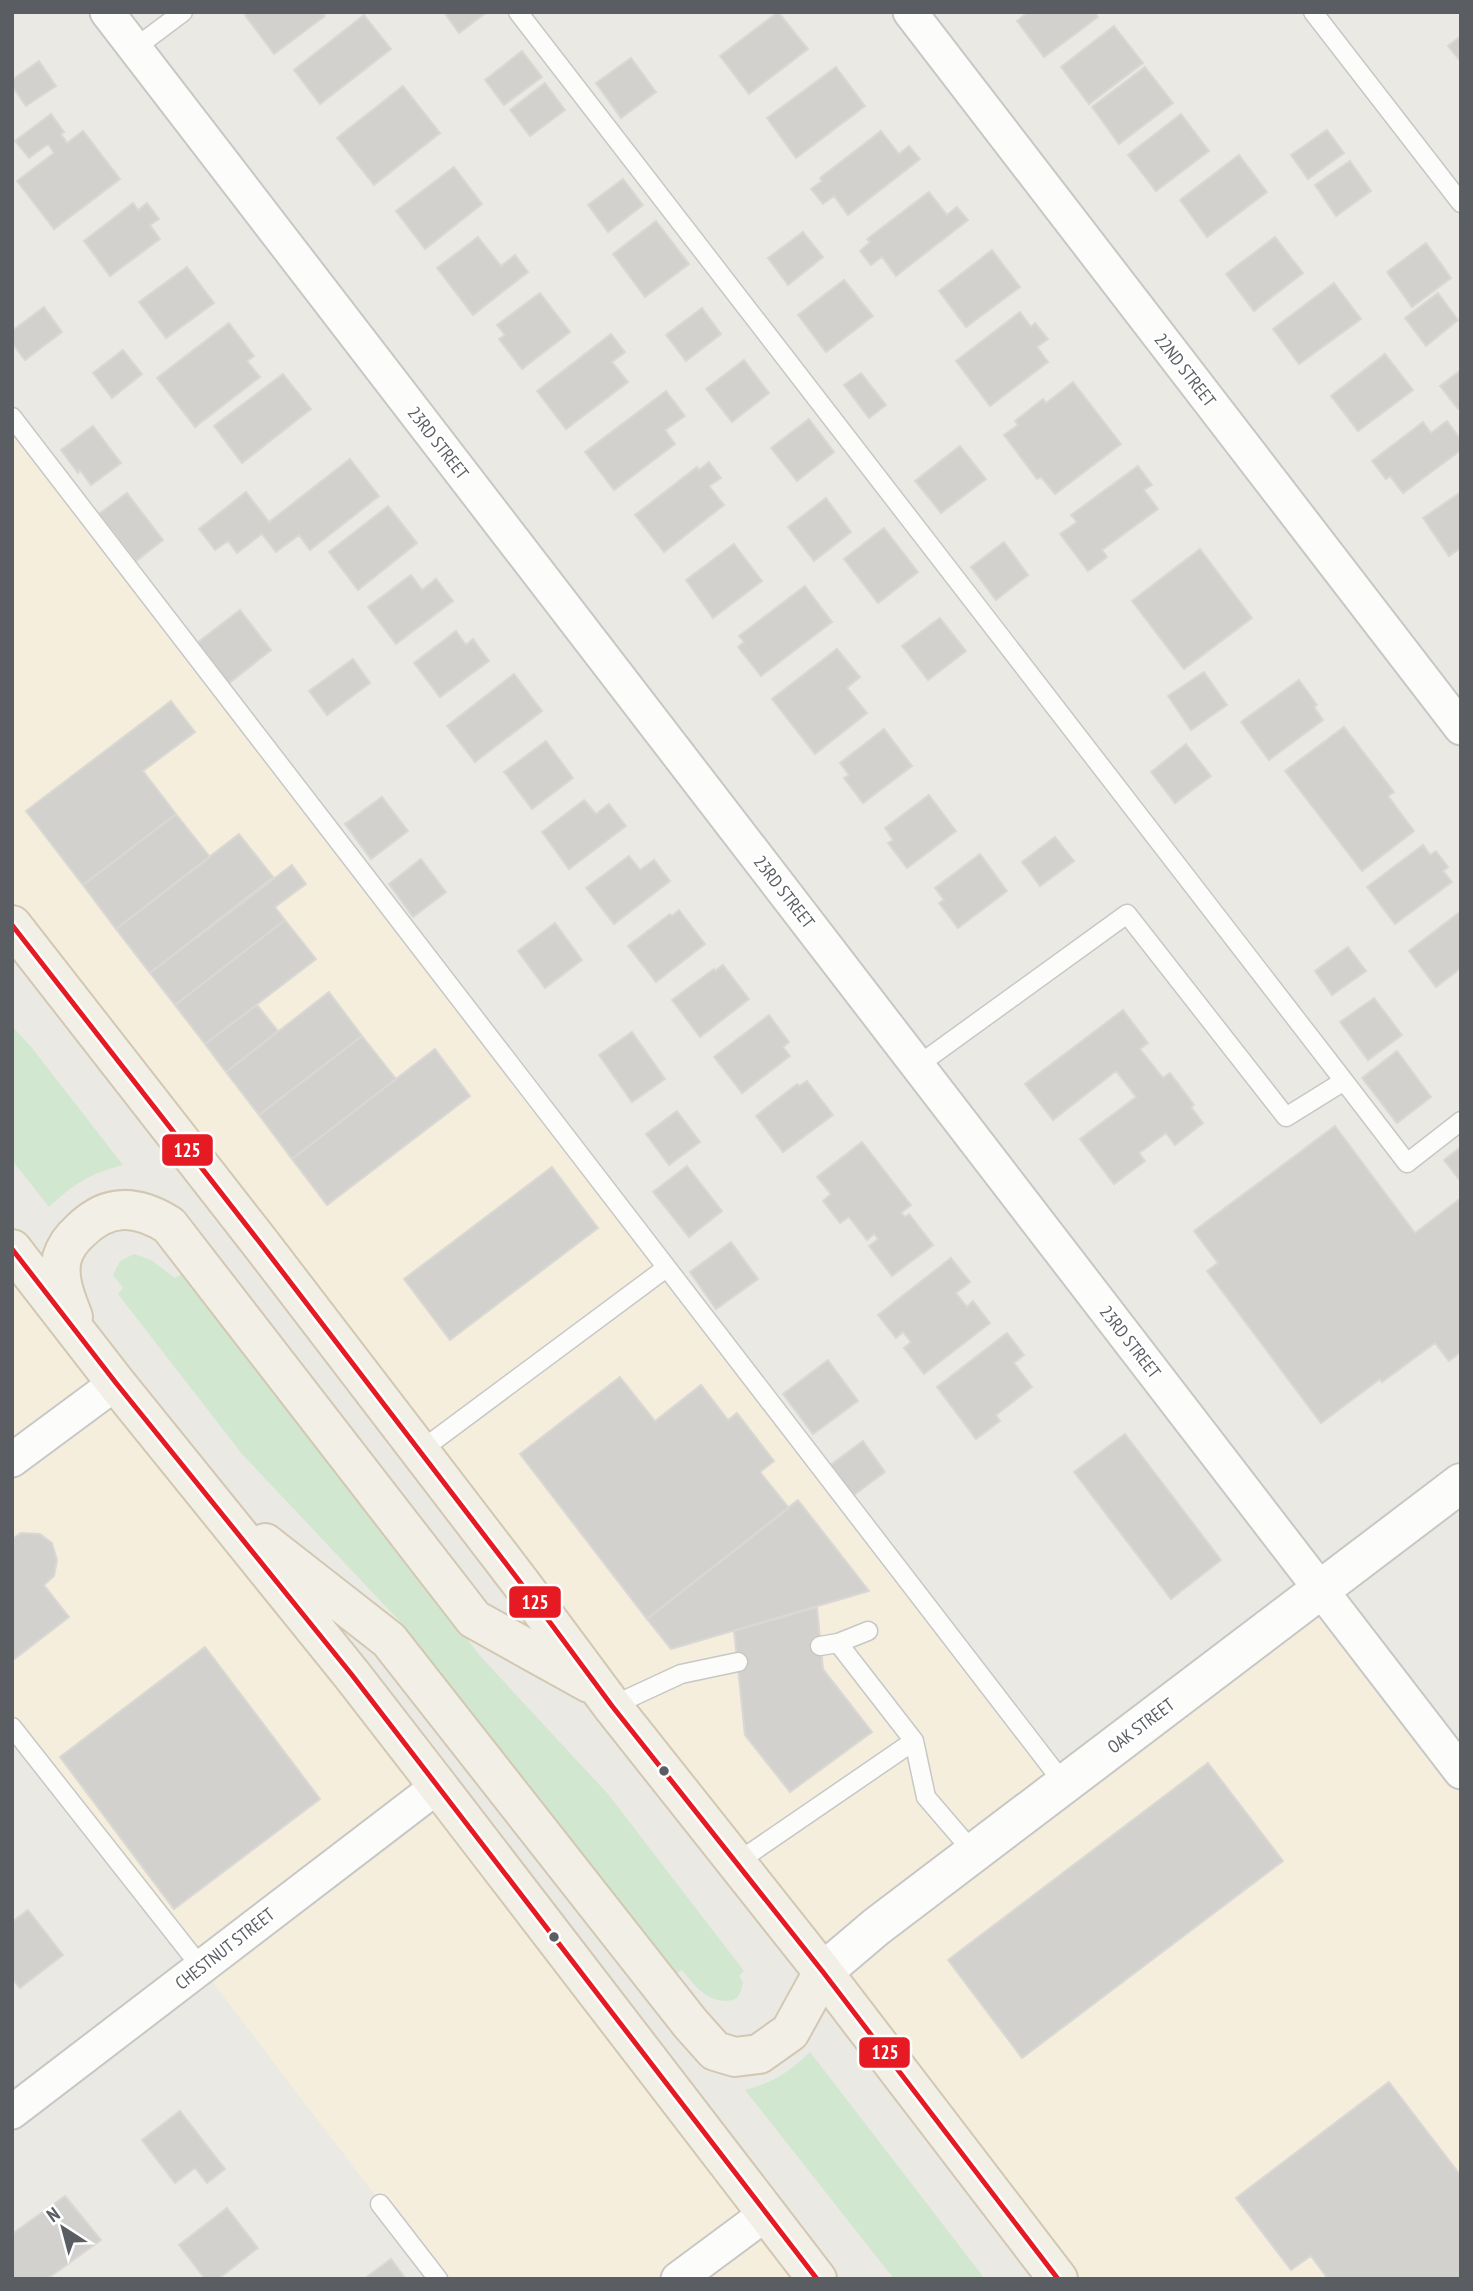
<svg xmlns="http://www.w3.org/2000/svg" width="1473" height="2291" font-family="'PT Sans Narrow',sans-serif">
	<rect width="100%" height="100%" fill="#eae9e4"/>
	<path fill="#f5eedc" d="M12,417L1064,1784L1320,1590L1461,1772V2279H1058L12,924Z
		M12,1249L817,2279H439L201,1967L12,1727Z"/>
	<path fill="#d2e7cf" d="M12,1026L32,1048L123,1165C91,1173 72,1185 49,1207L12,1160Z
		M134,1254L151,1260L175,1278L183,1273L481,1657L608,1794L744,1971L739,1976L743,1982C741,1993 739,2000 727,2001C706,2001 694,1985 682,1970L675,1974L405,1627L242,1454L118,1294L123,1288L113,1275L120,1261Z
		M810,2052L985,2279H894L745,2090C774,2082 788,2073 810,2052Z"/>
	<path fill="#d2d1ce" stroke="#dad8d4" stroke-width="2" d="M248,12H321L325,16L274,54L245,15Z
		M444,12H487L459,33Z
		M778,12L808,49L749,94L720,56Z
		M1028,12H1095L1098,17L1044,57L1017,21Z
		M364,15L391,49L320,104L294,70Z
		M1114,26L1143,63L1089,104L1061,67Z
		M1461,36V62L1448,46Z
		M522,51L542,77L504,105L485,80Z
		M631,58L656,92L621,118L596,83Z
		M39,61L56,86L26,106L12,86V80Z
		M836,67L865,106L796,158L767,118Z
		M1145,67L1173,103L1119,144L1092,107Z
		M545,83L565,110L530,136L510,110Z
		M403,86L440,133L374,185L337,138Z
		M51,114L64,132L61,134L67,143L83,131L120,179L54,229L17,181L54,153L48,144L29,158L15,141Z
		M1181,114L1209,151L1156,191L1128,155Z
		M1327,130L1344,153L1308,179L1291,155Z
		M881,131L899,154L909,146L920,159L848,215L834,196L823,204L811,189L822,181L820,178Z
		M1239,155L1267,192L1207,237L1180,200Z
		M1350,161L1371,191L1336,216L1315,185Z
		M454,167L482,204L425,249L396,211Z
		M623,179L643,205L608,232L588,205Z
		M929,192L947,215L957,207L968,220L896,276L882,257L871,265L860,251L870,242L867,239Z
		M133,203L138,210L147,203L159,219L150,225L160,239L110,276L84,241Z
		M656,221L689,264L645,297L613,254Z
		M803,232L823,257L788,285L768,258Z
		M478,237L501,266L515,255L528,272L473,315L437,268Z
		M1275,237L1303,273L1254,311L1226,274Z
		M1426,243L1451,278L1412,307L1387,272Z
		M992,250L1020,287L966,327L939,291Z
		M187,267L214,303L166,338L139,302Z
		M844,280L873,316L826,352L798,315Z
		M1334,283L1361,319L1299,364L1273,329Z
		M540,293L570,332L522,369L499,339L505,335L497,325Z
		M1438,293L1458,320L1426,346L1405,318Z
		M44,307L62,332L25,360L12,343V331Z
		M702,308L721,334L686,361L666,335Z
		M1020,312L1031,327L1035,323L1048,339L1037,347L1048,362L990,406L956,361Z
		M229,323L254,356L247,361L260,377L195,427L157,378Z
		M611,334L625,352L612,362L628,382L566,429L537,391Z
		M123,350L142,374L112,398L93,373Z
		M1385,354L1413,390L1358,431L1331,396Z
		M744,360L769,393L732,422L706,389Z
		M1461,370V407L1458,409L1440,386Z
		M861,373L886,405L869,418L844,385Z
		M283,374L311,409L242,463L214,426Z
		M1073,382L1121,444L1055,494L1041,477L1037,479L1004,435L1018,425L1015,421L1043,399L1046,403Z
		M666,391L685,416L665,430L675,444L614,490L585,452Z
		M809,419L834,452L797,481L771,448Z
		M1447,421L1461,440V450L1403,493L1390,476L1386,479L1372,461L1423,422L1431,433Z
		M93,426L121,463L91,485L80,470L78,473L61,450Z
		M960,446L986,479L941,513L915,481Z
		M350,459L379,496L310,550L299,535L276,552L262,534L237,553L228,541L215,550L199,529L246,492L269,522Z
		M709,462L721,478L709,486L724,505L664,552L635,515L697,467L699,470Z
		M1138,466L1152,485L1144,490L1158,509L1102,550L1107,557L1088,571L1060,534L1077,522L1071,515Z
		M1461,492V548L1449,556L1423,518Z
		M127,493L163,540L136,561L99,514Z
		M826,498L851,532L814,561L788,527Z
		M388,506L417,543L358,590L329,552Z
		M884,528L918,572L878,603L844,559Z
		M1004,542L1028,575L996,600L971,567Z
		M734,544L762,581L713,618L686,580Z
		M1200,549L1252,618L1184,669L1132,601Z
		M411,575L422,590L436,579L453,601L396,644L368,607Z
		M805,586L832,622L761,676L738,647L744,642L739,636Z
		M240,610L271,650L228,684L197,643Z
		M940,618L966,651L928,680L902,646Z
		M456,631L466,645L473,639L489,661L440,697L414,663Z
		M837,649L860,677L847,688L867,713L815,754L772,699Z
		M353,659L370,683L327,715L309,691Z
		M1204,672L1227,705L1191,730L1168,696Z
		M514,674L542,711L475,762L447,726Z
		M1299,680L1317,705L1314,707L1323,720L1269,760L1241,722Z
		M171,701L195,732L143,771L176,814L83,885L26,811Z
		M1344,727L1394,792L1388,796L1414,831L1362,871L1285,771Z
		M884,729L912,766L863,803L844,778L849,775L840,763Z
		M546,741L573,778L532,809L504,772Z
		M1186,744L1211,776L1175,803L1151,772Z
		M929,795L956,831L907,868L888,843L893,840L885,828Z
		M382,797L408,831L371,859L345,824Z
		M584,800L596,814L609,804L626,826L569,869L542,832Z
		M176,814L210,857L116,929L83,885Z
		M239,834L273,877L150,973L116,929Z
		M1055,837L1074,861L1040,886L1022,862Z
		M1423,845L1430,855L1436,851L1448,867L1443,871L1452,882L1395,924L1367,887Z
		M980,854L1007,891L958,928L939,903L944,900L935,888Z
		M629,856L640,870L654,860L670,881L614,924L586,888Z
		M421,859L446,892L413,917L389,884Z
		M292,865L306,884L275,907L285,920L175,1005L150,973Z
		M679,910L705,944L656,982L628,946L670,914L672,916Z
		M1461,911V968L1436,987L1409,951Z
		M285,920L316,959L205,1044L175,1005Z
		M555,923L582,960L545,988L518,951Z
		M1348,947L1366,971L1332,995L1315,971Z
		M723,965L749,999L700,1037L672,1000L714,969L715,971Z
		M329,992L362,1036L259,1115L226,1072Z
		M1374,998L1402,1035L1368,1060L1340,1022Z
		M257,1005L278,1031L226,1072L205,1044Z
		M1123,1010L1148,1043L1140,1049L1163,1078L1170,1073L1194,1105L1191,1107L1203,1123L1175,1145L1166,1133L1139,1153L1145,1161L1114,1184L1080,1139L1136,1097L1116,1071L1053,1120L1025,1084Z
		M769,1015L789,1042L783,1047L790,1056L742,1093L714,1057Z
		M632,1032L665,1079L632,1102L599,1055Z
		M362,1036L396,1079L292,1159L259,1115Z
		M435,1049L470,1096L327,1205L292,1159Z
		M1397,1051L1431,1097L1397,1123L1362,1078Z
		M807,1081L833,1115L783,1152L756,1116L797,1084L799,1086Z
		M677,1111L700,1142L669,1165L646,1134Z
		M1335,1126L1415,1233L1461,1198V1352L1449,1361L1435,1343L1382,1382L1380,1379L1321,1423L1207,1271L1218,1263L1194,1231Z
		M862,1142L911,1205L901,1213L905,1217L909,1214L933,1245L892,1276L869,1246L878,1239L874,1234L867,1240L849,1217L840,1223L823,1201L831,1194L817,1177Z
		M1461,1147V1182L1444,1160Z
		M687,1166L722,1211L689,1237L653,1192Z
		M552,1167L598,1228L450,1340L404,1279Z
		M731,1242L758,1279L716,1309L690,1272Z
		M951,1258L970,1282L956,1293L967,1307L973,1301L990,1323L924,1374L904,1348L911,1342L903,1332L896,1338L878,1315Z
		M1007,1333L1024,1355L1014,1363L1032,1387L996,1415L1000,1421L976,1439L937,1387Z
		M828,1360L858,1401L813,1434L783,1394Z
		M620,1377L655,1421L701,1385L728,1420L737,1413L774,1461L760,1472L789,1508L647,1619L520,1454Z
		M1125,1434L1221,1560L1171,1599L1074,1472Z
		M863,1441L885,1472L851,1497L829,1466Z
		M798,1500L869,1591L671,1649L647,1619Z
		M21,1533L40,1534L52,1543L57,1560L54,1576L44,1585L69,1617L12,1661V1539Z
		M817,1607L823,1669L872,1732L790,1792L745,1735L734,1631Z
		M205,1647L320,1799L174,1909L60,1757Z
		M1208,1763L1283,1861L1022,2058L948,1960Z
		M28,1910L63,1955L20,1988L12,1979V1922Z
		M1389,2082L1461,2176V2279H1328L1311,2256L1291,2270L1236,2198Z
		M180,2111L225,2169L207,2183L195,2168L175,2183L142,2140Z
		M65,2196L101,2240L47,2279H12V2234Z
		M227,2208L258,2248L218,2279H205L179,2245Z
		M391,2259L406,2279H364Z"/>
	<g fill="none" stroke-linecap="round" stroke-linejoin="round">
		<defs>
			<path id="service" d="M518,12L1344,1081
				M1313,12L1461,203
				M135,48L183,12
				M12,417L1065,1785
				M917,1066L1127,914L1286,1117L1344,1081L1407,1163L1461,1121
				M420,1451L666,1268
				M838,1643L914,1741L926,1797L974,1853
				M820,1646L838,1643L868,1631
				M612,1706L681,1674L738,1662
				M12,1727L201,1967
				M736,1863L914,1741
				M380,2204L438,2279"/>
			<path id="minor" d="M107,12L1461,1772
				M910,12L1461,728
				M12,1460L116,1383
				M12,2112L438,1786
				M678,2279L767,2213"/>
			<path id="tertiary" d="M823,1972L876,1927L1461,1483"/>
			<path id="primary" d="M12,925L261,1244L520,1582L612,1706L823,1972L1058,2279
				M12,1249L116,1383L352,1675L438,1786L817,2279
				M73,1317C66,1299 57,1278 62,1258C65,1248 72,1238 80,1231C108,1203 137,1205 169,1225L474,1619L589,1683
				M265,1543L389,1640L690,2023L715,2051L735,2057L759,2054L790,2032L823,1972"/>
		</defs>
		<use href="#service" stroke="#c7c7c6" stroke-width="21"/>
		<use href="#minor" stroke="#c7c7c6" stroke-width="37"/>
		<use href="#tertiary" stroke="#c7c7c6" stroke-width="42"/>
		<use href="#primary" stroke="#d2c8b2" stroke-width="42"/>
		<use href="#service" stroke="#fcfcfb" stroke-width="18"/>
		<use href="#minor" stroke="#fcfcfb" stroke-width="33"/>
		<use href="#tertiary" stroke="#fcfcfb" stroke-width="38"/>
		<use href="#primary" stroke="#f2efe7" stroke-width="38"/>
		<defs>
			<path id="bus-1" d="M12,925L261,1244L520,1582L612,1706L823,1972L1058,2279
				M12,1249L116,1383L352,1675L817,2279"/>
		</defs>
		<use href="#bus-1" stroke="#fff" stroke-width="10"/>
		<use href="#bus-1" stroke="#e51a23" stroke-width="5"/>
	</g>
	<g fill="#5a5e62" stroke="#fff" stroke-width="2.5">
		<circle cx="664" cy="1771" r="6"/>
		<circle cx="554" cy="1937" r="6"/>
	</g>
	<g text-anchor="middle" stroke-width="5" stroke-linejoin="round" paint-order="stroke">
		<g font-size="18" fill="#5a5e62" stroke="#fff">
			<text transform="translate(1185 370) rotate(52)" y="6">22ND STREET</text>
			<text transform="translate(438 443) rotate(52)" y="6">23RD STREET</text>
			<text transform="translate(784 892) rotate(52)" y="6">23RD STREET</text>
			<text transform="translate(1130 1342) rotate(52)" y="6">23RD STREET</text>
			<text transform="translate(1141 1726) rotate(-37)" y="6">OAK STREET</text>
			<text transform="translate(225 1949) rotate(-38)" y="6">CHESTNUT STREET</text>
		</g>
	</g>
	<g stroke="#fff" stroke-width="2.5">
		<rect x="161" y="1133" width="53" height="34" rx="7" fill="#e51a23"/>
		<rect x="508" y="1585" width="54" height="34" rx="7" fill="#e51a23"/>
		<rect x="858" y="2036" width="53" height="33" rx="7" fill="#e51a23"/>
	</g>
	<g font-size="19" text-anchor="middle" font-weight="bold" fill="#fff">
		<text x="187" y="1157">125</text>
		<text x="535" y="1609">125</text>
		<text x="885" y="2059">125</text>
	</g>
	<rect width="1473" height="2291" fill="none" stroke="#5a5e62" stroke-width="28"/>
	<g transform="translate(63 2228) rotate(324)" stroke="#ffffff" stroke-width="5" paint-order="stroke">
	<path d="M0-5L12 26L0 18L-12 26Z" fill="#5a5e62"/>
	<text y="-10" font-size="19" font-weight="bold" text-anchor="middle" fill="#5a5e62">N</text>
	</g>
</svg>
